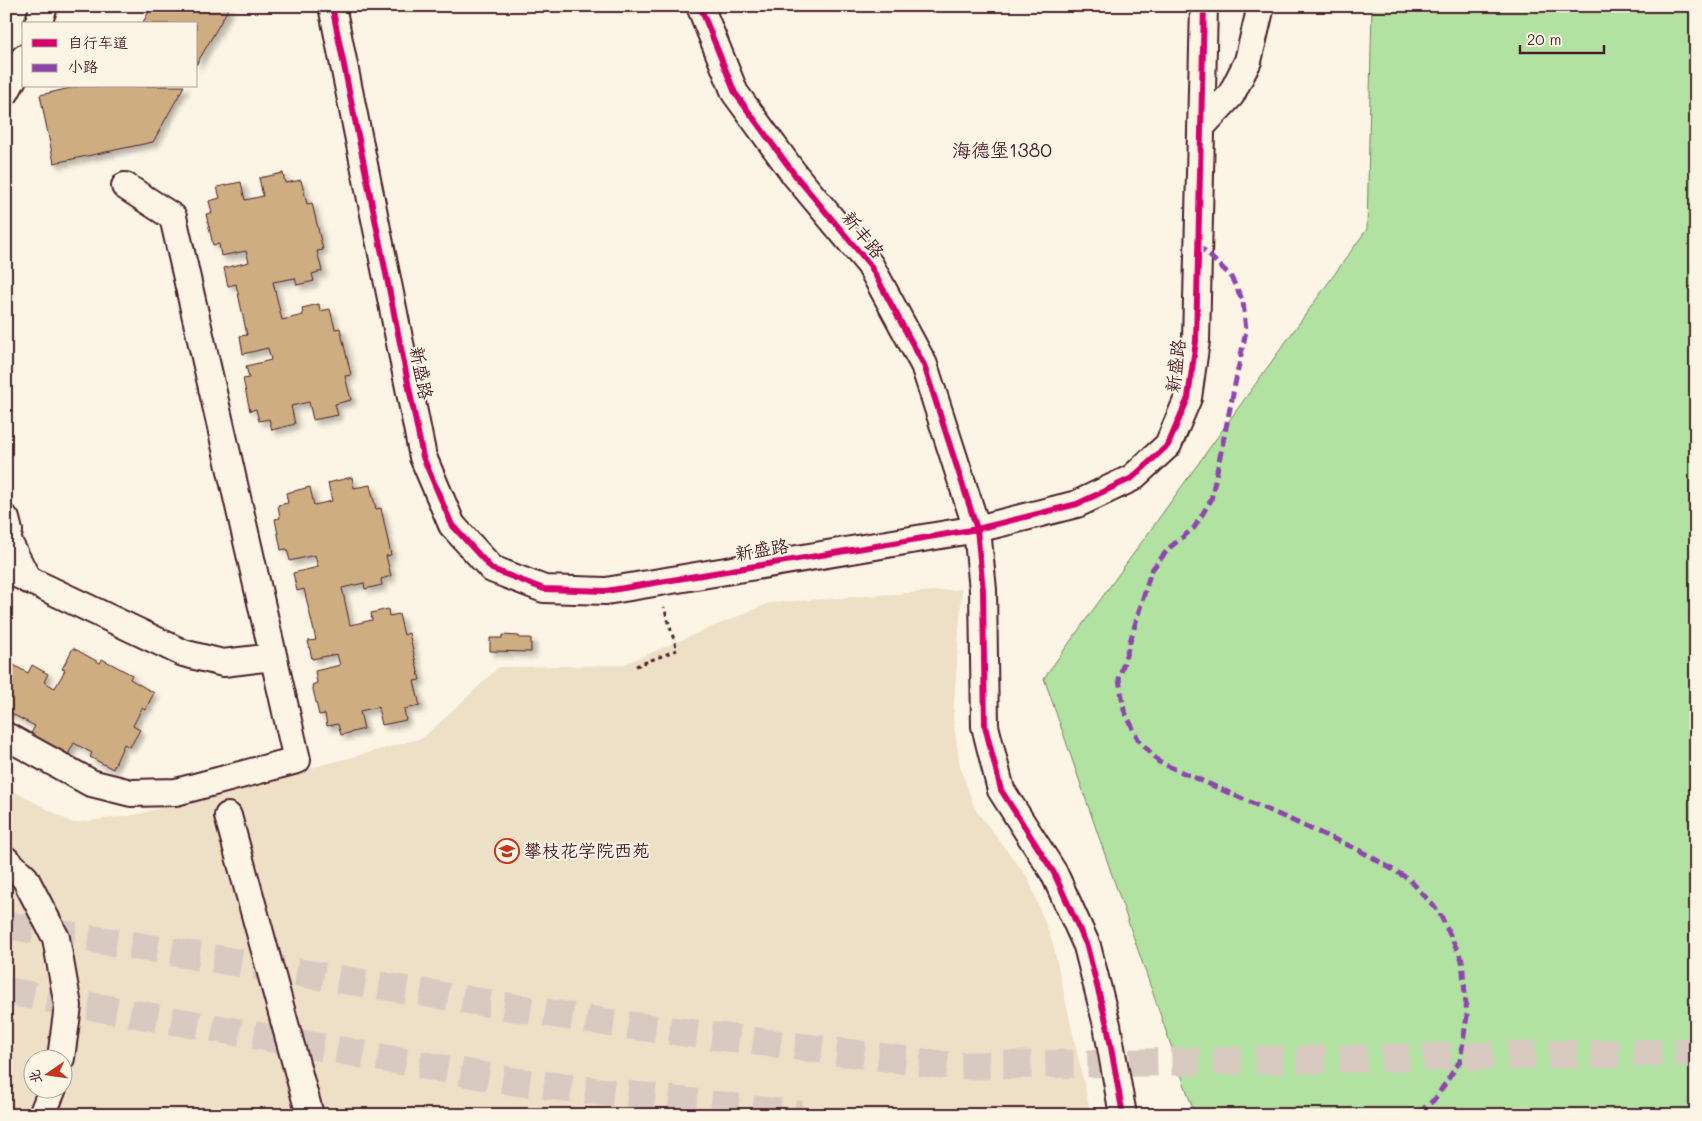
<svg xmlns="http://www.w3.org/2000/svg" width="1702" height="1121" font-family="Mali,'LXGW WenKai TC',sans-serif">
	<defs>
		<filter id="shadow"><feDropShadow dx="4.5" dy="4.5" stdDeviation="2.5" flood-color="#0004"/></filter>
	</defs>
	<rect width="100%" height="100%" fill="#fcf5e5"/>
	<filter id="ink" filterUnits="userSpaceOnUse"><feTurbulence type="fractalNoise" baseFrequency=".02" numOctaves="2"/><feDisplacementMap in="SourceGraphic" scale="10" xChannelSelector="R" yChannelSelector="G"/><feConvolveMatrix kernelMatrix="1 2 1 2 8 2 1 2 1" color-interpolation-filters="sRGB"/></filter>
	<g filter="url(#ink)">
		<path fill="#eedfc7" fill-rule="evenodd" d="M962,589L953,718L960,766L975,809L1028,878L1053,944L1091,1115H6V787L73,823L135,815L423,738L499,667L622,665L769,603ZM32,1058H62V1088H32Z"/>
		<path fill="#b1e2a2" stroke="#7e8066" d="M1372,6H1696V1115H1195L1044,678L1367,229Z"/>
		<path fill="#cead81" stroke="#4a1f2b" filter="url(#shadow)" d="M152,6H230L196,65V24H142Z
			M79,86H184L153,142L54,163L40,95Z
			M283,173L285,183L301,180L307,204L312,203L323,250L317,251L322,271L312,274L314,281L297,285L295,278L273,282L282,320L303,315L302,308L319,304L320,311L330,309L335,329L340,328L351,375L345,376L351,400L335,404L338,415L313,420L309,402L291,406L295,424L272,430L269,419L259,421L256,409L250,411L243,379L249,378L246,366L271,360L268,348L243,354L240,336L247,335L236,284L228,286L224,268L249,262L246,251L221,256L219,244L213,245L206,214L212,213L209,201L220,198L217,187L241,182L245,200L263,196L259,178Z
			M352,477L354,488L370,485L376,509L381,508L391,555L386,556L391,576L381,579L382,585L365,589L364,583L342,588L350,625L372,620L371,613L388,609L389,616L399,614L404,635L409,633L420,680L414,681L420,706L404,709L406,720L382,725L378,707L360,711L364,729L341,735L338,724L327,726L325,714L319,715L312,685L317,683L315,671L340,665L337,654L312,659L308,641L316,640L304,589L297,591L293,573L318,567L315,555L290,561L287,549L281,550L275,519L280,518L278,505L288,503L286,493L310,487L314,505L332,501L328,483Z
			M502,635L519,636V638H531V652L490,651V638H502Z
			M73,648L100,663L102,659L132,675L130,679L154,693L145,710L142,708L133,726L140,730L130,747L124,744L113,769L90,757L92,753L74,743L65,761L27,741L35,726L6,711V661L28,673L32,665L48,674L44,682L55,688L65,670L62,669Z"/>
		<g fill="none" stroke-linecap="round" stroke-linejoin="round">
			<path stroke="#d8cac0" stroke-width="28" stroke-dasharray="28 14" stroke-linecap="butt" d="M6,925L610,1023L952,1066L1696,1052
				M6,991L518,1082L801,1115"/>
			<defs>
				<path id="minor" d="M332,6L423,457L452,525L492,569L544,589L606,591L977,529L1077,504L1132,478L1168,445L1188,398L1196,341L1204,6
					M700,6L735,93L795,175L870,265L924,365L977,529L983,590L985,726L1001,790L1054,873L1087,946L1107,1025L1123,1115
					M38,24L44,6
					M6,92L24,58
					M1201,127L1231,95L1248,61L1261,6
					M6,519L9,531L7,539L28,580
					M6,569L183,653L223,663L273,657
					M6,736L91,783L131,793L176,792L297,760L173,217L125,186
					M228,816L310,1115
					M6,860L25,878L56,938L68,1006L61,1058
					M42,1115L53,1088"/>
			</defs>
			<use href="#minor" stroke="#4a1f2b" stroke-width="30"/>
			<path stroke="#4a1f2b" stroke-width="3" stroke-dasharray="4 4" stroke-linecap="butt" d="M636,666L677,650L664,607"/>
			<use href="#minor" stroke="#fcf5e5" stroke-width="26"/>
			<path stroke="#8e44ad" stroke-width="5" stroke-dasharray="10 5" stroke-linecap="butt" d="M1198,245L1230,275L1243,301L1246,331L1211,500L1194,528L1169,548L1151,571L1119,679L1124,710L1138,739L1159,762L1359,850L1409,879L1439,912L1462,960L1467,1016L1460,1061L1435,1099L1416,1115"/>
			<defs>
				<path id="cycleway" d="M332,6L423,457L452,525L492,569L544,589L606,591L977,529L1077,504L1132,478L1168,445L1188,398L1196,341L1204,6
					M700,6L735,93L795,175L870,265L924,365L977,529L983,590L985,726L1001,790L1054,873L1087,946L1107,1025L1123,1115"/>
			</defs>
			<use href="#cycleway" stroke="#fcf5e5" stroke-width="9"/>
			<use href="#cycleway" stroke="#d6006c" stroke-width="6"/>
		</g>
	</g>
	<defs>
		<symbol id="university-ring" viewBox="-11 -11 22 22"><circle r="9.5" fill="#fcf5e5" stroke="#c8321e" stroke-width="1.5"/><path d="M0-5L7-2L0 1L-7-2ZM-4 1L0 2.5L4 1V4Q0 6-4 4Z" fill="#c8321e"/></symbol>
	</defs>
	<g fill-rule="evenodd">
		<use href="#university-ring" x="493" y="837" width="28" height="28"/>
	</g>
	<g text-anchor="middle" stroke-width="4" stroke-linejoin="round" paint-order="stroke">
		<g font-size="18" fill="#4a1f2b" stroke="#fcf5e5">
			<text transform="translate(863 235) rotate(51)" y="6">新丰路</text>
			<text transform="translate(1176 366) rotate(-83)" y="6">新盛路</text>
			<text transform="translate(421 373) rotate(79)" y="6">新盛路</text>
			<text transform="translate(762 550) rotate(-9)" y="6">新盛路</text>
		</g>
		<g font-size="18" fill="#4a1f2b" stroke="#fcf5e5" text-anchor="start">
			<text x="524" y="857">攀枝花学院西苑</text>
		</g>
		<g font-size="19" fill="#4a1f2b" stroke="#fcf5e5">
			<text x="1002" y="157">海德堡1380</text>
		</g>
	</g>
	<rect width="1702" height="1121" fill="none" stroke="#fcf5e5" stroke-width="25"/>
	<rect x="12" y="12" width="1677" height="1096" fill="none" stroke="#4a1f2b" stroke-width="2" filter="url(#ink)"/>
	<rect x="22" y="22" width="175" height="65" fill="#fcf5e5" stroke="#b59f9b"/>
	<rect x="32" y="39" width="25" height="8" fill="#d6006c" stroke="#b59f9b"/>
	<text x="68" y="48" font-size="15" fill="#4a1f2b">自行车道</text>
	<rect x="32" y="64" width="25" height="8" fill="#8e44ad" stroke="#b59f9b"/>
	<text x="68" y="72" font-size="15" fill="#4a1f2b">小路</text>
	<g transform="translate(48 1074) rotate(257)"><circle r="24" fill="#fcf5e5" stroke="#b59f9b"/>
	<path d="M0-4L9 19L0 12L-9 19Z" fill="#c8321e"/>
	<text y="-8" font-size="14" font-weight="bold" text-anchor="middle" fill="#4a1f2b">北</text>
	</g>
	<path d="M1520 45v8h84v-8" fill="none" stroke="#4a1f2b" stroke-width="2.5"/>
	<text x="1527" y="45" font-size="15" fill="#4a1f2b" stroke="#fcf5e5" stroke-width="4" paint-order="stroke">20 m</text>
</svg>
